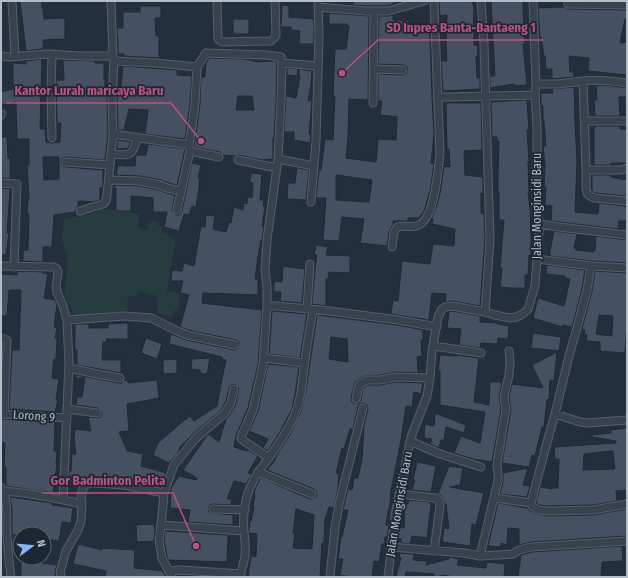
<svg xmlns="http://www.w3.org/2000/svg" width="628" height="578" font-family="'Fira Sans Condensed',sans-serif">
	<rect width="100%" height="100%" fill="#242f3e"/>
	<path fill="#263c3f" d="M101,210H121L139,214L138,228L148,230L149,220L157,222L158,225L161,226V232L167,233L169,236L176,241L169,278L167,292L180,293L178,310L174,311L172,317L158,314L157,296L139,291L138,295L128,297L127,316L76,319L65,295V288L67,271V255L62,242V233L64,219L87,215Z"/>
	<path fill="#455162" stroke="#1f2835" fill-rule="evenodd" d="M20,1H42V8H43L44,19L65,18V39L43,40L44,48H42V49L26,51Z
		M353,1H394L393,4L387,6H365L353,5Z
		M439,1H472L474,8L473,32H474V45H477L478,56H476L477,78H480V89L443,91L441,61H447L446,46L447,15L440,16Z
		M491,1H523V10L525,44H523L527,85L515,86L514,84L490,88V76H495Z
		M282,5L289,6V17L314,19V44H299L300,31L291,30V27H281Z
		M140,6H161V18H155L156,36H159V58L124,56V54H118V37H117V28H123V12H140Z
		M564,7L568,9L627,10V19H625L620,43L627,42V75L588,71L589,58L569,56L570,72H574V77L552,79V69H546L545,56H544L541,37H540L538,8Z
		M329,13L369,16L368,100L349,99L348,137L346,158L376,162L378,139L396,140L397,117L380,115L382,101H378V74L403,75L407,73L408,70L407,67L404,65L378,64L379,16H388L393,15V20L409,21L408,27L428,25L430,37L432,97L434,134L431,163L434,164L430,191L424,211L419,218H408V221H393V224L389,232L387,246L360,243L364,219L342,217L339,241L323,240L326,198H316L319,170H321L325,139L333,140L335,96H333L335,49H346L349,26H347V24H329ZM336,175L372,180L369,202L336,200Z
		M233,19H249V34H233Z
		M209,58L244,59L258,62L271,61H277L276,102L274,138H273V159L262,160L239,155L235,156L223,155L220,152L194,147L200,104L201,77H205L206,63ZM238,96H252L254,110H236Z
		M42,59L40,129H45L46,142L52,143L60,142L61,123H57L56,80H64L63,60L95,61V63H104V79H105V87H108L107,100L108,134L105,160L66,157L63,158L61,161L62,165L66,167L103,170V188H100V200L93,202L78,201V206L75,210V212L54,215L52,247H43V262L23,261V250H28L29,214H27L28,200H29L27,165H29V139H17L16,102L1,105V92L13,89V63L26,64V61ZM43,157H59V179L44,180Z
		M123,66L177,70V75L192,76L190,104L185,139L145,134L148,110L129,109L124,130H118L117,100L118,87H121Z
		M287,68L298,69L297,76L287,75Z
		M299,69L312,71L311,84L308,101H312L309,134H311L310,143L294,140V132H284L286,96L296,98L300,76H299Z
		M605,85L627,88V97H619L620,116H595L594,100H597L596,86Z
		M574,87L575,123L577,161L575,212L598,214L599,203L625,206V207H627V221H619L618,229L551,221L552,206L545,205L546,187H544L545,166L543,146H546L544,121H543V106H541V93H553L552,89Z
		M527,100L529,130H527L529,162H528L529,192H528L530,210L531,236V255H529L528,275H525V288H511L500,287L502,268L500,267L504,220H499V192H498V177L499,141H497V137H492L491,102Z
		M446,103H481L482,150L464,151L465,175L483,177V194L481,193V213L484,214L485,239L480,306L453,301L445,302L446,294L432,293L429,320L391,314L393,300L398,301L402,261L430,264L433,244L454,246L455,229L432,224L433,219H431L437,205L440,194L444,166L450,167L449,149H447Z
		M595,126H620V129H627V163H611V165H594V128H595Z
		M1,137H7L8,158H10V179L2,178Z
		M117,140L131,142L128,148L117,149Z
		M148,144L185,149L177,185L169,183L161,180L140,176L116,175L118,165L124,166H135L136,155H146Z
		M192,163L201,165L198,178H200L199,185H200L199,188L196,207L192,206L189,215L184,214L179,231L164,227L167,212H153V198L131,196V211H116V188H114L115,185L138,186L159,190L166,193L175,195L172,211L176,215H179L182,211Z
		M297,168L309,170L306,200L287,199L288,183H295Z
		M251,173L262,174L260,200H264L263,206H265L262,226H264L262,240H261L258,256L255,279H258V295L203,293L202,303L262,310L258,364L248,408L236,435L234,447L247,451L248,450L258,456L248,473L252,474L246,484L234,481L227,499H232L231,505L213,504L210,505L209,507L208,511L211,513L233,515V525L188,522L190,510L170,508L171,488L179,476L196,480L197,478L183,470L208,434L219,442L226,419L229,416L236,404L239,388L235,384L231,385L229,388L226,401L221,410L192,435L180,447L178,453L169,463L153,455L158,443L181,423L190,416L194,421L217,406L221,384L226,360L222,359V357L169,344L171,334L186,340L234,350L238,349L240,344L239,342L236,340L188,330L180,327L189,295L180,293L183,281H171L172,270L182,271L184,263L194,266L201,226L205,227L206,215L215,216L213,229L226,232L229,222L231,223L234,207L243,210L244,203L247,204L248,197L252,198L253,183L250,182Z
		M592,175H611V177L627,180L626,196L596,193L593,192L592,191Z
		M1,188L10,189L7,233H9L6,255H1Z
		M554,231L577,234L574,248L576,249V250L593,252V251H595L596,236L627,240V263L591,261L550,256V251Z
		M316,245L328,247L326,255L350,256V273L329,272L328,279H326V306L312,304L315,270L317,255H314Z
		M547,265L585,270L582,289L572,327L563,325L562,327L533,318L538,298L564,306L570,279L565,278V276L546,274Z
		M283,266L305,269L302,303L280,301L281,292H274V281L282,282Z
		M17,271L23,272V271L43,272V273L48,274L44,298L55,300L57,304L54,327L57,328L55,338H57L56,359H54L52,378L59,379L56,400H58L55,412L9,409L12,350H19L21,290H9L7,316H1V274L17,275Z
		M595,271L627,273V321L625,353L600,351V342L586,341L587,335L584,334L585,330L582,329L592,291ZM599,315L613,316L612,336L596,334Z
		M272,311L307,314L300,358L269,354Z
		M452,311L480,316V322L497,323V324L509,326L508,339L498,338L497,344L481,343L480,348L459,345L461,329L447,328L449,312Z
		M317,315L397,325L423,330V340H421L422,356L417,357L418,373L396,372L380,375L365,376L355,382L351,398V401L353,403L355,404L359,403L361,400L363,388L368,385H381L396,382L423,383L421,394L414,392L412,407L406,406L401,440L390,496H391L389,510H388L386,525L389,526L387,537H385L384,544H382L379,562L374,561L372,577H352L340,575L343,559H338L341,537H342L348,510H343L345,501L348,489L352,490L354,478H358L362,459L364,429H363L368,409L367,405L362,403L358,406L353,429H350L344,449L342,448L336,473H339L338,488L334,508L329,507L325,519L324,543H322L320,577H253L248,576L251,556L256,557L257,534L249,533V528L250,521H251L254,507L253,506L255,494L254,493L256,487L261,478L310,499L315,498L317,496L316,491L314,489L267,470L276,459L275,458L290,435L301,412L306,390ZM331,337L347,339L348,362L329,359ZM296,509L314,515L312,549L293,548L295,533H293Z
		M128,323V339H106L107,342H103L102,360H121V373L77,365V350H75V324H89V328H108V324Z
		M533,333L561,337L559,351L531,348Z
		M146,338L162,344L157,359L141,353Z
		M557,352L554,381L550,380L549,400L547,399L544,427H542L535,456L532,455L529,467L502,463L511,410L509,397L512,384L543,388L532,365Z
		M440,355L457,356V355L479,358L474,402L489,405L490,382H500V383H502L499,396L501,409L492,462L473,459L454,453L461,436L480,443L485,412L440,405V371H438Z
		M210,358L207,374L200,373V370L191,369L192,359Z
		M177,359V373L163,374V360Z
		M268,364L299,367L295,395L292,409L281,430L268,451L263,448L268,439L249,431L258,411Z
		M76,375L119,383H122L124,380L128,381V383L157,380L159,398L127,404L129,431L119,432L127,451L143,454L141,466L166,473L161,487L138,481V483L124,480L94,478L86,479L81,483L69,482V471H71L72,454H76L74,439L75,429L91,431L88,417L99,418L101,416L102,413L101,411L98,408L76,405L77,397H82L85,378H76Z
		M435,413L466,425L464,433L446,427L444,440H441L439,448L430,444L432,439L424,438L425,424L434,426Z
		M1,419L55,422L54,451H57L56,464H57L53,493L6,486V467H4L5,443L1,442Z
		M627,428V490L616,491L617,501L593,505L547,506L540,505L536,503L540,488H541V487L552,489V488H558L559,459H555L554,447L616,443V441L592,437V435L611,433V430ZM613,451L615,469L583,470L584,454Z
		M417,462L436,466L431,492L412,490L415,480H413Z
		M449,466L463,468L460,485L450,487L484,493L476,525L472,524L470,546L442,542L444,528L449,529L446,504H445L442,496L438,494Z
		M528,468L523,485L530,486L527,497L500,494L503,482V473Z
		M10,497L52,503V505L73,508L71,523L62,522L59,541L44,539V534H20V535H12V510Z
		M409,500L429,502L431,504L427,538L412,536L410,544L401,543V539H397L399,527L404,528L405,504H408Z
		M498,503L527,508L529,510L536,514L547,516L593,515L627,509V536L531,542L519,545V529L508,528L507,545L501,543L500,547L488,546Z
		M154,524L155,531L154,541L137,542L136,525Z
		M165,531L228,535L227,562L168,560L167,556L164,541Z
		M78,544L102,550V548L135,550L134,568L163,571L166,577H105L106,571L73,564Z
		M622,546L623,561L602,562L601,577H518L521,555L532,552Z
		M400,553L414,554L413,560L427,561L426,565L449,559L450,557L459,559L457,565L486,568L487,562L505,564L504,577H452L445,575L435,577L434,574L406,572L405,577H396L401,558L399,557Z
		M21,558H35V562L57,565L55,571V577H21Z"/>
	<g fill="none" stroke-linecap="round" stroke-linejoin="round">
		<defs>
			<path id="minor" d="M12,1L15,56
				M111,1L113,56
				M217,1L218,38L219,40L222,42L271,41L274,38L276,35L275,1
				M481,1L484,43L490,240L485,312
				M569,1L568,4L627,5
				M318,7L365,11H388L424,1
				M1,56L10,57L47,54L81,56H113L114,61L156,63L197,67L206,53L266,55L281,57L282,63L318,66
				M374,69L403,70
				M583,81C598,79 612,81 627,83
				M536,84H558L583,81L586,170V187L587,193L590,196L595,198L627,201
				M437,97H452L535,95
				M373,103L374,11
				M1,115L2,114
				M585,121H627
				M113,134L189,145
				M52,138L51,92L52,54
				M190,151L219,157
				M111,154C128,155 133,158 137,138
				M278,159L281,102L282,63
				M238,160L277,168
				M66,162L110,165
				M586,170H621L627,168
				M109,180L139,181L160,185L167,188L181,191
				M1,183L17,184L14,267
				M311,202L316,140L319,34L318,1
				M177,210L190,151L189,145L192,126L195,104L197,67
				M80,211L103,204L106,201L107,195L113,134L112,100L114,61
				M540,224L559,227L627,235
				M392,247L394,233L397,227C404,225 413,228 419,225C435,217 438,170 440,154L434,1
				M537,259L591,266L627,268
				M1,266L54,267L57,269L58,272L56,287L57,292L63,306L67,320L69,364L63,500
				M267,306H277L329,311L398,320L437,327
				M307,309L310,264
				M67,320L125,316L151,318L175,330L187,335L235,345
				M1,338L5,339L7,341L4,414
				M433,346L481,353
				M264,358L304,363
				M69,368L97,374L120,378
				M356,399L359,385L367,380H380L396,377L430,378
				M67,409L97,413
				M1,414L67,418
				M555,414L580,422L588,423L627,420
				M410,441L440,454L481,467
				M269,458L244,441L241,438V437L253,410L263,365L267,306V286L265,270L267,240L278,159L314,166
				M258,472L312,494
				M1,487C9,497 6,523 7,536C8,550 9,564 11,577
				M4,491C31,493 55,498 82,504
				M399,494L436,498L439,500L440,505L434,551
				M495,498L531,503L532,506L538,510L547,511L593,510L627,504
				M531,503L545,450L555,414L569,356L577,328L587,290L591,266
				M213,509L245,510
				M161,525L244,531
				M391,547L464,553L480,556L513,554L519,550L531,547L627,541
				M480,556L498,481C499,475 497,470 497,464L506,409L504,397L509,375L510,362L509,351
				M170,571L180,570L241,574
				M61,577L60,572L66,551L78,530L81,521L82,504L81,495L83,488L85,486L89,483H94L124,485L164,493
				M172,577L162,558L159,541L162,516L164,493L174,465L195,439L225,413L231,403L234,389
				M240,577C241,570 244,563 245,556C246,548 245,540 244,532C243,520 244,507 247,496C251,481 261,469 270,456C279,444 287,431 294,417C302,399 302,380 305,361C307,344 310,327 313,310
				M330,577L335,527L340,500L363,408
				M388,577L395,515L411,437L427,396L430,378L432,351L438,317L442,309L445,307L452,306L485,312L495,315L510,318L516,317L521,315L525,312L528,309L535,286L539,231L537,184V128L535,95L536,84L533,1"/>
		</defs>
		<use href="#minor" stroke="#565f6c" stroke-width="9"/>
		<use href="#minor" stroke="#38414e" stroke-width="7"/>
	</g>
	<g text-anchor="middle" stroke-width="3.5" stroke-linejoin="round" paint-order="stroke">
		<g font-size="12" fill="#b4bcc9" stroke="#1d2633">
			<text transform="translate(537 206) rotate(-90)" y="4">Jalan Monginsidi Baru</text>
			<text transform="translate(34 416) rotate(4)" y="4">Lorong 9</text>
			<text transform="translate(399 504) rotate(-80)" y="4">Jalan Monginsidi Baru</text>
		</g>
	</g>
	<path fill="none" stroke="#bd5182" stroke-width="1.5" d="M342 73L378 40H543M201 141L171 103H6M196 546L173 493H42"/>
	<g fill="#bd5182" stroke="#1d2633" stroke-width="1.5">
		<circle cx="342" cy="73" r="4"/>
		<circle cx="201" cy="141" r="4"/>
		<circle cx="196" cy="546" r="4"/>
	</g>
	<g font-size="13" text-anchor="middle" font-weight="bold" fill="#bd5182" stroke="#1d2633" stroke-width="3.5" stroke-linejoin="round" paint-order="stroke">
		<text x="461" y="32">SD Inpres Banta-Bantaeng 1</text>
		<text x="89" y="95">Kantor Lurah maricaya Baru</text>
		<text x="108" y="485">Gor Badminton Pelita</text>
	</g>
	<rect width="628" height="578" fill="none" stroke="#b4bcc9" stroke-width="4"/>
	<g transform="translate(32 546) rotate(74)"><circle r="19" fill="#1d2633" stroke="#59626f"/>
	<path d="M0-3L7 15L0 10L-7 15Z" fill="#8ab4f8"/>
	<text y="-6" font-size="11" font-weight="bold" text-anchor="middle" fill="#b4bcc9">N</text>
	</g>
</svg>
